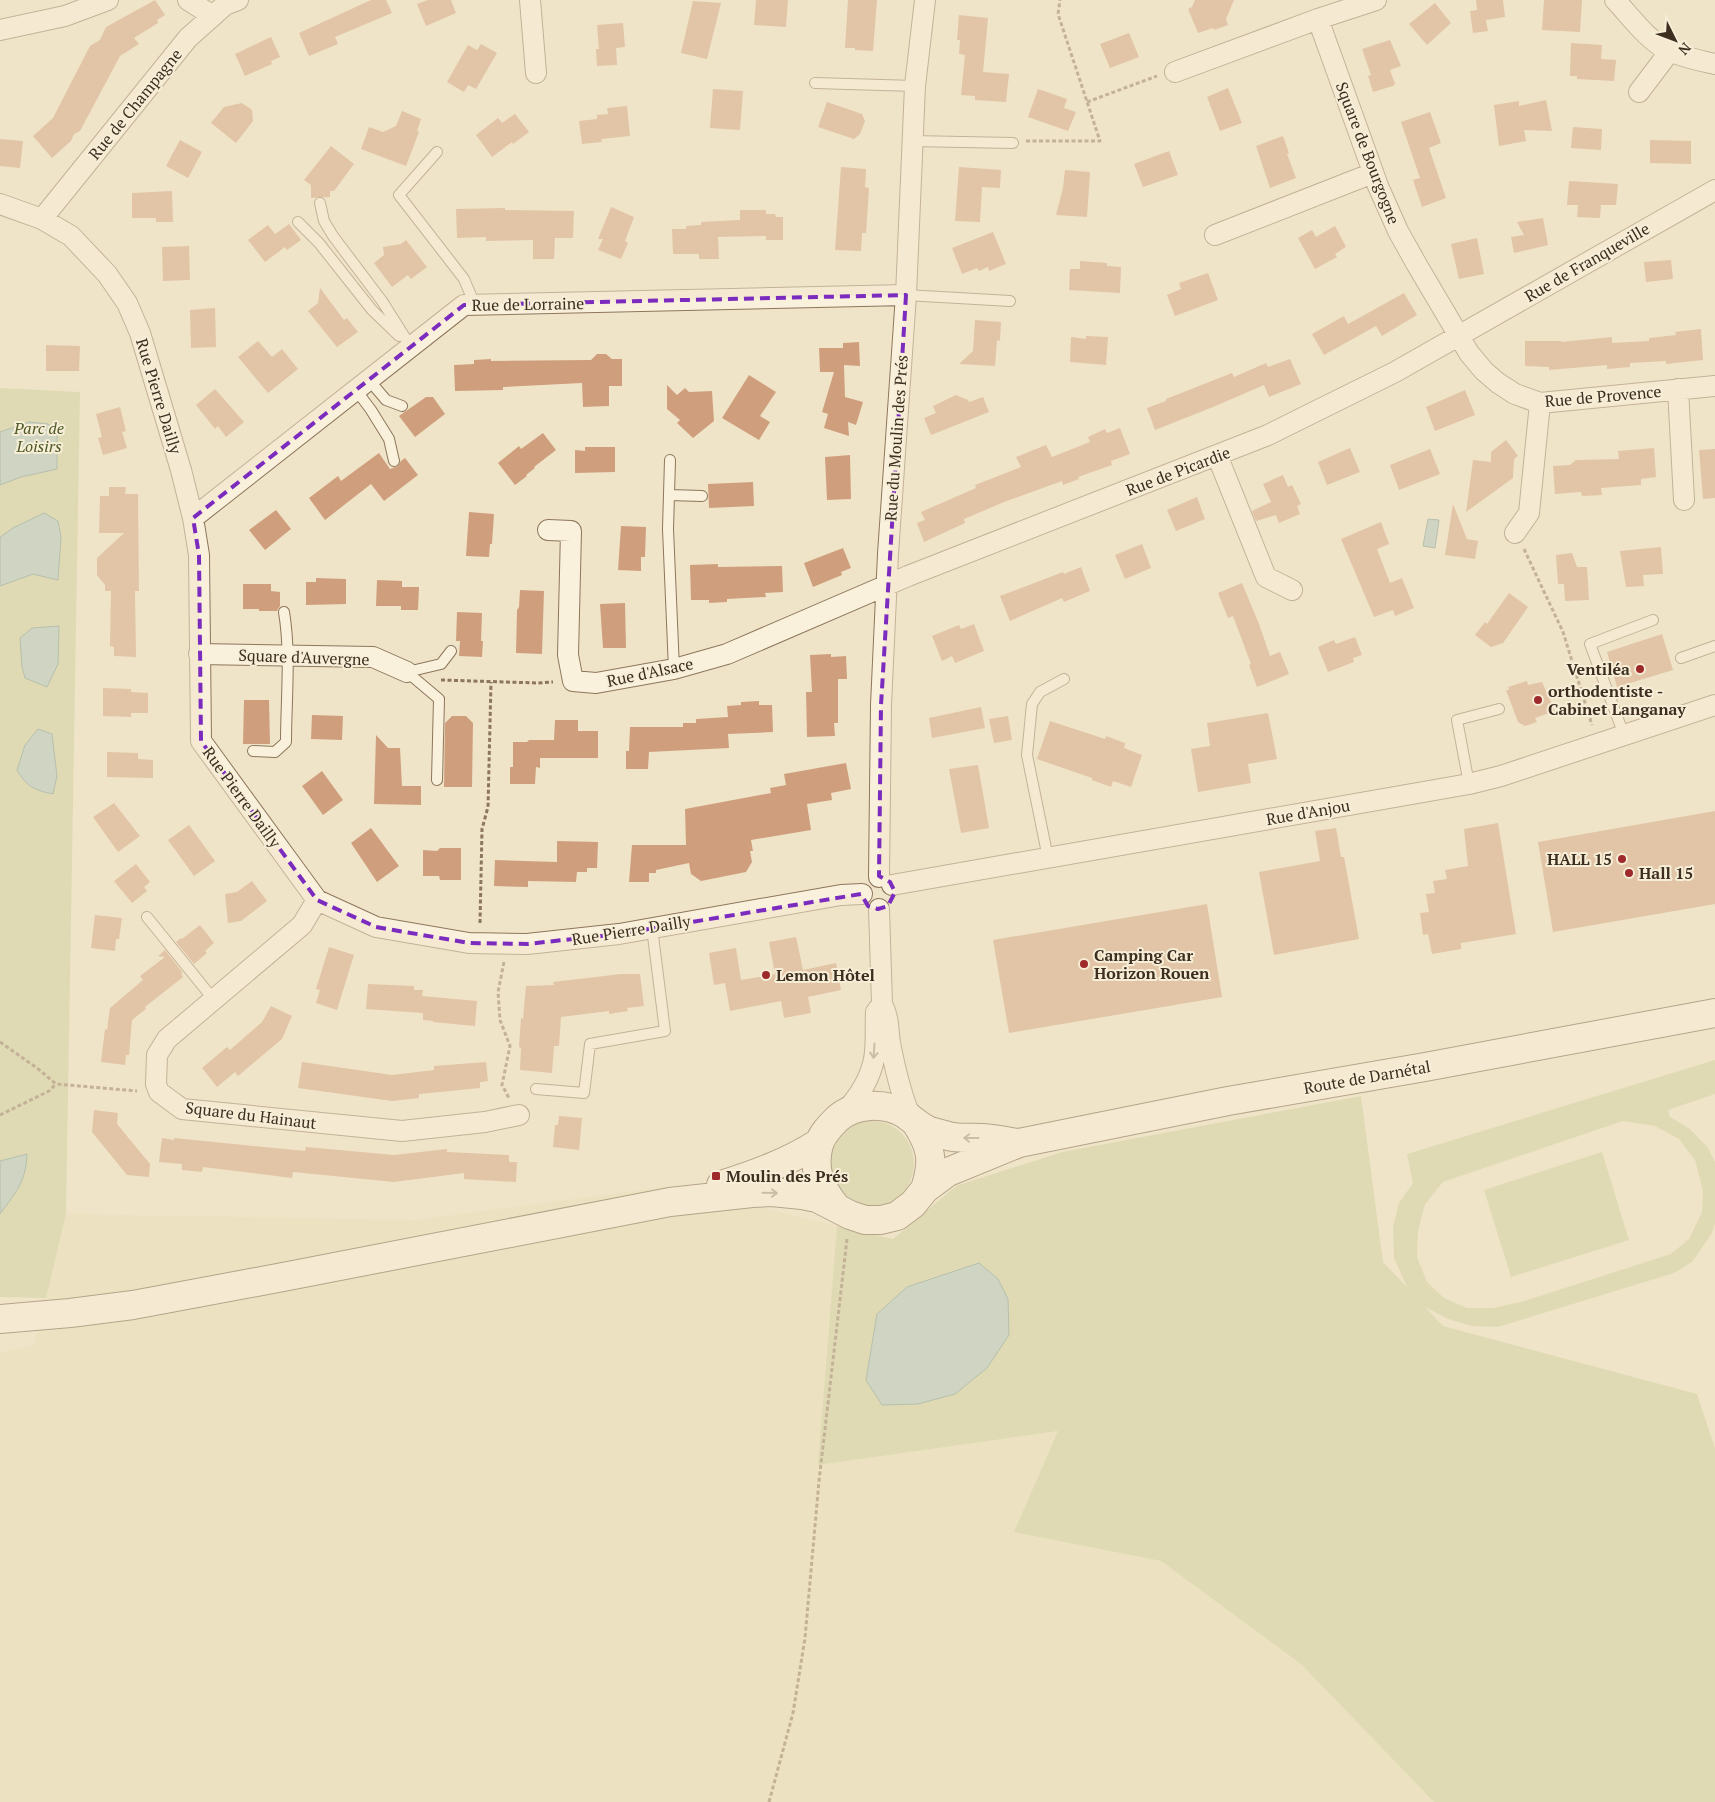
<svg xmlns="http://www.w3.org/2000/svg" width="1715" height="1802" font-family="'PT Serif',serif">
	<rect width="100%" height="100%" fill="#f0e4c8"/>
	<path fill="#e6deb5" d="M671,1186L837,1226L818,1465L1058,1431L1014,1532L1161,1561L1301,1664L1434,1802H0V1353L34,1345L66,1214L415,1220Z"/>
	<path fill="#c9cf9b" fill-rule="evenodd" d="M0,388L80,392L66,1214L46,1298L0,1297Z
		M1715,1060V1094L1668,1110L1670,1117L1690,1129L1708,1148L1715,1162V1223L1712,1233L1692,1262L1674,1273L1498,1327L1472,1326L1448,1319L1425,1307L1443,1326L1697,1394L1715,1448V1802H1434L1301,1664L1161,1561L1014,1532L1058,1431L818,1465L837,1226L893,1239L956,1186L1062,1152L1361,1096L1383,1262L1407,1287L1394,1258L1393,1227L1399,1203L1413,1183L1407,1154ZM1623,1121L1655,1126L1679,1139L1695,1160L1703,1191L1702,1212L1689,1239L1671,1254L1521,1302L1493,1308H1467L1444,1298L1427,1282L1417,1257L1418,1231L1425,1204L1443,1182Z
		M866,1120C875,1121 884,1121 892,1126C923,1144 919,1185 893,1203C888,1206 880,1210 875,1210C867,1210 843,1198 835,1195L826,1153L832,1140L853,1123Z
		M1602,1152L1629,1240L1511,1277L1484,1190Z"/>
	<path fill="#a9c4bc" stroke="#6f938a" d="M29,422L48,424L57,431V469L21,477L0,485V432Z
		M44,513L58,521L61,537L58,580L33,574L0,586V537L13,528Z
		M1428,519L1439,520L1435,548L1423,546Z
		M59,626L58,664L47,687L25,678L22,667L20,638L32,628Z
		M38,729L52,734L57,776L53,794C34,790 27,787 17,770L25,745Z
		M27,1154C26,1182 16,1192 0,1214V1161Z
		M979,1263L998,1279L1008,1299L1009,1335L987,1368L955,1394L918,1404L882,1405L866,1380L877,1314L907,1287Z"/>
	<path fill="#cf9f7d" d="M155,0L165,15L157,20L158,23L134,38L139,44L120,56L80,131L74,134L71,141L52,158L33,136L53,118L90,46L100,40L106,27Z
		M371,0H386L392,13L335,37L338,44L309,56L299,33Z
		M428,0H451L456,13L426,26L417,4Z
		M756,0H788L786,27L754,25Z
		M848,0H877L873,51L855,50V48H845Z
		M1195,0H1234L1226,19L1228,25L1214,30L1213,28L1198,33L1188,9L1192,7Z
		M1476,0H1503L1505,17L1486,20L1488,31L1473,33L1470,11L1477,10Z
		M1544,0H1582L1580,32L1542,30Z
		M693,1L721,3L707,59L681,53Z
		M1435,3L1451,23L1427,45L1409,24Z
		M959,15L988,18L983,72L1009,74L1006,102L975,100V96L961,95L965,55L959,54L960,40H957Z
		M623,23L625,47L616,48L617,65L597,66L596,49H599L597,25Z
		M1129,33L1139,57L1110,68L1100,44Z
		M271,37L280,57L271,61L272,64L245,76L235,54Z
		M1390,40L1401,66L1390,70L1395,84L1393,86L1373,92L1368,76L1371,75L1362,49Z
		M1571,43L1602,45L1601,59L1616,60L1614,81L1577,79V76H1570Z
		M481,44L497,53L476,89L468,85L464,92L447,82L468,45L477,50Z
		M1228,88L1242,123L1220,131L1207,97Z
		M713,89L743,91L740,130L710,128Z
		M1038,89L1067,99L1064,108L1076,112L1068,131L1028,117Z
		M1546,100L1552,131L1524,130L1526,141L1499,146L1494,105L1519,101V106Z
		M827,102L862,114L865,121L860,134L854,139L818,127Z
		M242,103L252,110L253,121L236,143L211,123L224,107Z
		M627,106L630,136L601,139L602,142L582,144L579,121L597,119V115L608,114L607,108Z
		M402,111L421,119L417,131L419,132L406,166L361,149L369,127L383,132L396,126Z
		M1430,112L1441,143L1429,148L1446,198L1422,207L1413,180L1420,178L1401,122Z
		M515,114L529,132L513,144L512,142L492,157L476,135L498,118L502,123Z
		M1573,127L1602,129L1601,150L1571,148Z
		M1283,136L1289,153L1287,154L1296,178L1270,188L1256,146Z
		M0,139L23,141L20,168L0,166Z
		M180,140L202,152L188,178L166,166Z
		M1650,140L1691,141V164L1650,163Z
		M331,146L354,164L334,191H330V197L311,198V185L304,180Z
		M1169,151L1178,175L1143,187L1134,164Z
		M841,167L866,169L865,187L869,188L866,233H862L861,251L835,250Z
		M959,167L1001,170L1000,188L982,187L980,222L955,221Z
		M1065,170L1090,172L1087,217L1056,215L1063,188Z
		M1569,181L1618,184L1616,205H1601L1600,218L1577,217L1578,205H1567Z
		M172,191L173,222H156V218H132V193Z
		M611,207L634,217L625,241L628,243L621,259L598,250L603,239H598Z
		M505,208V210L574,211L573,238H555L554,259H533V240L486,241V237L457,238L456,209Z
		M740,210H766V214H775L776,217H783V240H766V236L718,237L719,259H699V254H673L672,229H686V226L701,225V222L740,220Z
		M1543,218L1548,245L1514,253L1511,237L1524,235L1517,222Z
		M289,224L301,240L287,250L285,247L265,262L248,240L268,225L275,234Z
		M1335,226L1346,247L1335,254L1337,257L1315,269L1298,238L1312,230L1316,237Z
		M993,232L1006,264L989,271L988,267L979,271L977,268L962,274L952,248Z
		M1477,238L1484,274L1459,279L1451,244Z
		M406,240L427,267L411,279L408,275L392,287L374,263L384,255L383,247L401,244Z
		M189,246L190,280L163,281L162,247Z
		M1671,260L1673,279L1646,282L1644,262Z
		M1080,261L1107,263V266L1121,267L1120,293L1069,290L1070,269H1080Z
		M1208,273L1218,300L1175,316L1167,295L1181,289L1179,283Z
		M320,288L344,320L347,318L358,332L337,347L308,311L318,303Z
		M1404,293L1417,315L1382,336L1376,326L1324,355L1312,334L1344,316L1348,324Z
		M215,308L216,347L191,348L190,310Z
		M975,320L1001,322L1000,341L997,340L995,366L959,364L973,351Z
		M1701,329L1703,360L1666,364V361L1630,363V367L1607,369V365L1549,370V367L1525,366V341H1561V342L1612,337V343L1649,341V338L1676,335L1675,332Z
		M1086,336L1108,337L1106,365L1070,362L1071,337L1086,339Z
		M258,341L272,357L282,349L298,369L268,393L238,357Z
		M859,342L860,366L844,365L845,397L863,402L856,425L848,422L849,436L824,428L828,414L822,412L834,372H820L819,348H843V343Z
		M46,345L80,346L79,371H46Z
		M597,354H606L612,359H622V386H609V406L583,407L582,383L503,387V390L455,391L454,365L474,364V360L491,359V361L591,360Z
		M1290,359L1301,384L1269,397L1264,385L1213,407L1155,430L1147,408L1166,401V399L1232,373L1234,377L1266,363L1268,367Z
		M749,375L776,392L760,416L770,422L759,440L722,418Z
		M667,385L677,395L685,388L689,392L712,391L714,421L693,438L677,423L680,420L667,409Z
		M215,389L244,422L226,437L218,426L215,429L196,405Z
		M1465,390L1475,415L1435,431L1426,407Z
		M956,395L968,400L969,402L983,397L989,412L931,435L924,418L936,413L933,406Z
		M426,397H433L445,414L415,437L399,416Z
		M120,407L126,431L122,432L127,448L103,455L98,438L102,437L96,414Z
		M1120,428L1130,454L1111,461L1112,465L1078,477L1079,479L1063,485L1062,481L1004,502L964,519L965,523L924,542L917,523L925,520L921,512L976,488L975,485L1021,467L1016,457L1046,445L1052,457L1090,442L1088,437L1105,429L1107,433Z
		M543,433L556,450L534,467L535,468L526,475L527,476L515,485L498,463L519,446L521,449Z
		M1506,440L1518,456L1514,459L1513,478L1466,512L1473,460L1491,462V452Z
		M585,447H615V472L575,473V450L585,451Z
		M1350,448L1360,472L1327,485L1318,462Z
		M1654,448L1656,477L1641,479V485L1601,488L1602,495L1582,496L1581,492L1555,494L1553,466L1570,465L1576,460L1619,459L1618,451Z
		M1430,449L1440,474L1399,490L1390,465Z
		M1715,449V498L1703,499L1699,450Z
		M379,453L390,469L398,466L401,461L405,458L418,475L384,501L371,484L325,520L309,498L338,476L341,481Z
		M850,455L851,499L827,500L825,457Z
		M1283,475L1288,487L1292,485L1301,504L1297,506L1300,514L1279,523L1276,515L1256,521L1252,511L1271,502L1263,484Z
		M753,482L754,506L709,508L708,484Z
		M109,487H126L125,494H138L139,591H135L136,657L114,656V647L110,646L111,591H105V585L97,575V558L124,533H99L100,496H109Z
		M1197,497L1205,519L1176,531L1167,510Z
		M1453,504L1467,539L1478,541L1475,559L1445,555Z
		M276,510L291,529L265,550L249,530Z
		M469,512L494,514L492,544H490L489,557L466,556Z
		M1381,522L1389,544L1377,549L1390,583L1402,578L1414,608L1395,616L1393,610L1374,617L1341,539Z
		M621,526L646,527L645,557H641V571L618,570Z
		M1142,544L1151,568L1125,579L1115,555Z
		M1661,547L1663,574L1643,575L1644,586L1626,587L1620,551Z
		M843,548L851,568L841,572L842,575L813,587L804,563Z
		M1572,553L1577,567H1587L1589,600L1565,601L1564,584H1558L1556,555Z
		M718,564V567L782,566L783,592L765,593L766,597L727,599V602L709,603V600H691L690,565Z
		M1081,567L1090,591L1064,602L1062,598L1010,621L1000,596L1063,572L1064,574Z
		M316,578L346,579V604L306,605V582H316Z
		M377,580L402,581V587H419L418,610H401V606H376Z
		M1242,583L1259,624L1270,656L1280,652L1289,674L1257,687L1249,665L1251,664L1233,616L1228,618L1218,593Z
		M243,584H271V591L280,592V606L277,611H259V609H243Z
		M520,590L544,591L542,654L516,653L517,610L519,607Z
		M1509,593L1528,607L1503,643L1491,647L1475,635L1485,622L1487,624Z
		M625,603L626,648H603L600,604Z
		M457,612L482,613L481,641H483L482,657L459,656L460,641H456Z
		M974,624L984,651L955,663L952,656L942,661L932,636L959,625L961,629Z
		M1662,634L1673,670L1617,687L1607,652Z
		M1355,637L1362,655L1353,658L1354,662L1328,672L1318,647L1334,640L1336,644Z
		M831,654V657L846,656L847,679H838V723H834L835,736L807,737L806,692H812L810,655Z
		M1527,681L1528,685L1542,682L1555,711L1535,718L1537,722L1525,726L1518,722L1506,690H1509L1508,687Z
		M103,688L131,689V692L148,693V713H131V717L103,716Z
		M244,700H269L270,744H243Z
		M759,701V705H772L773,732L728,734L729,748L649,752L648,769H626V751H629L630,727H683V723H696V719L728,717L727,706L741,705V702Z
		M981,707L985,728L932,738L929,718Z
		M1268,713L1277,759L1248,764L1251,783L1198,792L1191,749L1210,746L1207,723Z
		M312,715L343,716L342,740L311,739Z
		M452,716H466L473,723L472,787H444L445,723Z
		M1008,716L1012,740L994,743L989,719Z
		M555,720H578V731H598V758H540V768L536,767L535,784H510V767H513V742H527L529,740H554Z
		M1050,721L1105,739L1106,736L1125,743L1124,748L1142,755L1131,787L1113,781L1111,787L1092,780V778L1037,759Z
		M376,735L388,748H400L402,786H421V805L374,804Z
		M107,752L138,753V759L153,760V778L107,777Z
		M846,763L851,789L831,793L832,800L807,804L811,830L751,840L753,851H750L752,862L746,872L701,881L691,874L689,863L656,870V873H649V882H629L632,845H686L685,809L771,793L770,788L786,785L784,774Z
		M978,765L989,828L961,833L949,769Z
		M322,771L343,800L323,815L302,786Z
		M114,803L140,836L118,852L93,817Z
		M1715,811V904L1553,932L1538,842Z
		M1498,823L1516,934L1461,943V949L1432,954L1428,934L1423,935L1420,913L1429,912L1426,894L1435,893L1433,881L1447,879L1445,870L1468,866L1464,829Z
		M189,825L215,861L194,876L168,840Z
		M371,828L399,866L377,882L351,843Z
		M1336,828L1341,857H1344L1359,939L1274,955L1259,872L1320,861L1315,831Z
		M557,841L598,842L597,868H587V872H577L576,882L528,881V887L494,886L495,860L557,862Z
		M440,848H461V880H440L439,876H423V850L437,851Z
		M136,864L150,882L144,887L147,891L132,903L114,881Z
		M252,881L267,901L241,921L228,923L225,894L237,892Z
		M1207,904L1222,997L1009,1033L993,940Z
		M95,915L122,918L119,939H116L115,951L91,948Z
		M200,925L214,943L205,951L207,953L194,964L176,942L181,938L182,939Z
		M796,937L803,970L836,963L841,990L808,997L811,1013L784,1018L781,1001L730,1011L725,983L714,985L709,953L736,948L741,980L775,974L769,942Z
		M329,947L354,955L337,1010L316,1003L320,990L316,989Z
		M165,950L183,973L181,974L183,977L145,1007L146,1009L132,1020L129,1055H126L125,1065L101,1062L105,1029L107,1030L110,1008L143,980L140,976L165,957L158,956Z
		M621,974H640L644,1006L627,1008L628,1011L609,1014V1011L561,1017L559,1046H554L552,1073L520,1070L521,1048L519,1047L521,1018L523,1019L526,986L554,985L553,982Z
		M368,984L414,986V990H423L422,996L477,1001L475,1026L433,1022V1021L423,1020V1013L366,1009Z
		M271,1006L292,1016L282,1039L238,1076L235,1072L217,1087L202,1068L227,1047L230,1050L262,1022Z
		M302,1062L392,1075L434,1070V1066L486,1062L488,1081L480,1082V1088L419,1094V1098L392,1101L298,1088Z
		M94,1110L118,1113L117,1124L150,1164L149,1177L127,1175L92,1132Z
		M559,1116L582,1118L579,1150L553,1147L555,1125H558Z
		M162,1138L174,1140V1138L305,1151L306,1147L394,1155L447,1149V1152L509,1155V1162H517L516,1182L464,1179V1173L394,1182L293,1172L292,1178L203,1167L202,1172L182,1170V1164L159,1162Z"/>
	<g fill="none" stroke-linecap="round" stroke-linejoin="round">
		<defs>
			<path id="lane" d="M815,83L915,86
				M912,141L1013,143
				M437,152L399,195L464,279L475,305
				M320,203L324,221L333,236L382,301L411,347
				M298,222L319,243L372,310L399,336
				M906,295L1010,301
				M369,380L386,400L402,406
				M356,390L371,410L389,439L394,461
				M670,460L668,529L674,669
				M669,495L702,496
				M1681,658L1715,646
				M407,672L439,699L437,780
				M407,672L441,664L451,651
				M1624,735L1590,644L1653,620
				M253,751L275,752L286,742C286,700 291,654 284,612
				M1469,784L1457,720L1499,709
				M1048,858L1027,755L1032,704L1040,692L1064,679
				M147,917L214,1000
				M536,1089L584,1093L590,1044L665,1031L652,928"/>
			<path id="street" d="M188,0L213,16
				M530,0L536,73
				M1376,0L1318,19L1378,186L1398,231L1417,265L1469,353L1484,371L1498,383L1515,394L1540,403L1715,386
				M1615,0C1631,17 1648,41 1669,51C1683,57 1701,61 1715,64
				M0,30L65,16L108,0
				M1175,72L1318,19
				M1639,92L1670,51
				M0,204L42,219L71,236L107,274L127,303L140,333L181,470L193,518L199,555L201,741L317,900L376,927L469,943L527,944L619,934L841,895L862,894
				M42,219L188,38L225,5L238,0
				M1215,235L1373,173
				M1678,389L1684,500
				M1217,455L1266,577L1292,590
				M193,518L464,305L906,295
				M548,530L571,531L568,655L573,681L596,683L674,669L727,654L908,576L1268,435L1395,372L1715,190
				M1515,533L1529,513L1540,403
				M199,654L373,657L407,672
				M879,877L881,705L888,554L906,295L915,86L925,0
				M892,885L1469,784L1501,776L1715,705
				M317,900L302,925L167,1039L157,1055L156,1084L159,1092L182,1109L402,1131L485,1122L519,1115
				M879,909L882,1004C889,1016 888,1030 890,1043C895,1069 901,1094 911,1119
				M843,1114C857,1099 870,1080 874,1059C877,1044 875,1027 876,1012L879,1008"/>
			<path id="secondary" d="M916,1123C932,1148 934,1161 925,1189
				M721,1185C756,1174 789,1162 820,1142
				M836,1207C820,1187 812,1170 819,1144C822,1134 830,1126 837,1119C855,1103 884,1102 905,1114C913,1120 920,1127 930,1131C936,1133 943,1134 948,1136C959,1139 971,1137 983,1138C994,1139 1006,1141 1017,1143
				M0,1319L70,1313L133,1305L283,1277L670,1202L752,1193L772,1192L802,1195L817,1198L850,1215L865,1220H881L897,1216L913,1204L925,1189L948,1172L1019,1143L1228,1101L1425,1067L1715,1013"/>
		</defs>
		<use href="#lane" stroke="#8d765c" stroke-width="12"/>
		<use href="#street" stroke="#8d765c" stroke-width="22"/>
		<use href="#secondary" stroke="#6f573f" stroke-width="30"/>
		<path stroke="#8d765c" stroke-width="3" stroke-dasharray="4 2.5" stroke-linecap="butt" d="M1087,102L1157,76
			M1026,141H1100L1058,14L1060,0
			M1524,549L1563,632L1592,725
			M441,680L538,683L553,682
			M480,923L482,829L488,807L491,682
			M504,962L498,992L500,1020L510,1046L502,1085L509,1098
			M0,1042L37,1068L56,1084L137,1091
			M0,1115L49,1091L56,1084
			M769,1802L793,1713L805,1638L819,1481L847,1239"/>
		<use href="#lane" stroke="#faf1dc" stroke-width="10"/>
		<use href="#street" stroke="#faf1dc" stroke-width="20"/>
		<use href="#secondary" stroke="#faf1dc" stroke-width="28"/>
	</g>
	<defs><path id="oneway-shaft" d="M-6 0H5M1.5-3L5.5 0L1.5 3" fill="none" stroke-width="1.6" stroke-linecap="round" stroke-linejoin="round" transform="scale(1.25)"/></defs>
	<g stroke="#9c907e">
		<use href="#oneway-shaft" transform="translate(874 1051) rotate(94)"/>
		<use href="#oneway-shaft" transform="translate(971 1138) rotate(-180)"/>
		<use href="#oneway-shaft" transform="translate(770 1193) rotate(1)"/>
	</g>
	<path d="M0 0H1715V1802H0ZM906,295L881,705L879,876L890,882L895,892L888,906L878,909L868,906L861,894L619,934L527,944L469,943L376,927L317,900L201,741L199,555L193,518L464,305Z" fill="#f0e4c8" fill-opacity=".55" fill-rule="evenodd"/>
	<path fill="none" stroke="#7b2cbf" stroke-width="4" stroke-dasharray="10 6" stroke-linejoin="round" d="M906,295L881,705L879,876L890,882L895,892L888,906L878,909L868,906L861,894L619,934L527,944L469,943L376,927L317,900L201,741L199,555L193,518L464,305Z"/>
	<g fill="#9e2a2b" stroke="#f7eed8" stroke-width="2">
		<circle cx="1640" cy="669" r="5"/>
		<circle cx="1538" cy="700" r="5"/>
		<circle cx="1622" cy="859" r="5"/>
		<circle cx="1629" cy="873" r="5"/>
		<circle cx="1084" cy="964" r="5"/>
		<circle cx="766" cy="975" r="5"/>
		<rect x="711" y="1171" width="10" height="10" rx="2.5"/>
	</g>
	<g text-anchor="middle" stroke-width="4" stroke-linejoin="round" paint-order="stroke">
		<g font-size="16" fill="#3d2e20" stroke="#f7eed8">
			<text transform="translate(135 104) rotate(-51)" y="6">Rue de Champagne</text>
			<text transform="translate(1368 153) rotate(69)" y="6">Square de Bourgogne</text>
			<text transform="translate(1587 262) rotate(-30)" y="6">Rue de Franqueville</text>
			<text transform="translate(528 304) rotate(-1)" y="6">Rue de Lorraine</text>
			<text transform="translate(159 396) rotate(73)" y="6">Rue Pierre Dailly</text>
			<text transform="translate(1603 396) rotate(-5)" y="6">Rue de Provence</text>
			<text transform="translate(896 438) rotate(-86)" y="6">Rue du Moulin des Prés</text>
			<text transform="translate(1178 471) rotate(-21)" y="6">Rue de Picardie</text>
			<text transform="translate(304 657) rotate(2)" y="6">Square d'Auvergne</text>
			<text transform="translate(650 672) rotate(-12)" y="6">Rue d'Alsace</text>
			<text transform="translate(242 797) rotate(54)" y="6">Rue Pierre Dailly</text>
			<text transform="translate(1308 812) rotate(-10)" y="6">Rue d'Anjou</text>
			<text transform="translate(631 930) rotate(-9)" y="6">Rue Pierre Dailly</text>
			<text transform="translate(1367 1077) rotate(-10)" y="6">Route de Darnétal</text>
			<text transform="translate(251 1115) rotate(7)" y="6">Square du Hainaut</text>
		</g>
		<g font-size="16" font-style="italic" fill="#4d5a26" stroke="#f7eed8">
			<text x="39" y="434">Parc de<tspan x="39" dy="18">Loisirs</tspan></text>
		</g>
		<g font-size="16" font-weight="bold" fill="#3d2e20" stroke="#f7eed8" text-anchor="start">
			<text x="1630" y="675" text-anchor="end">Ventiléa</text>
			<text x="1548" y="697">orthodentiste -<tspan x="1548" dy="18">Cabinet Langanay</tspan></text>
			<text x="1612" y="865" text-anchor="end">HALL 15</text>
			<text x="1639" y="879">Hall 15</text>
			<text x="1094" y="961">Camping Car<tspan x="1094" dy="18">Horizon Rouen</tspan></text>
			<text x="776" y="981">Lemon Hôtel</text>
			<text x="726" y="1182">Moulin des Prés</text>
		</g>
	</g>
	<g transform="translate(1675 40) rotate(132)" stroke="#f7eed8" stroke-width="4" paint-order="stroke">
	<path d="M0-4L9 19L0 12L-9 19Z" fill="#3d2e20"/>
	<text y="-8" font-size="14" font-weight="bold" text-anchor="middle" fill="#3d2e20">N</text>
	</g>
</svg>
